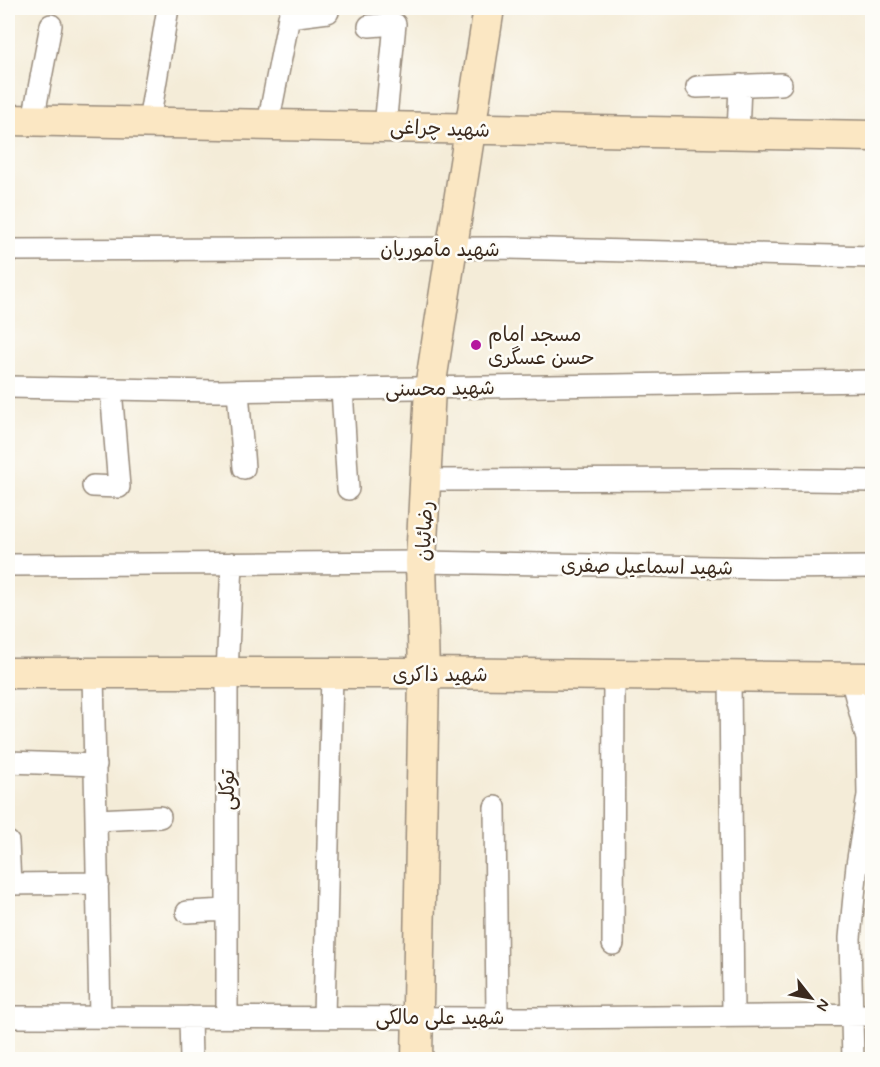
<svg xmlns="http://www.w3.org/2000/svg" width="880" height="1067" font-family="Mynerve,'Playpen Sans Arabic',sans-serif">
	<rect width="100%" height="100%" fill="#fdfcf7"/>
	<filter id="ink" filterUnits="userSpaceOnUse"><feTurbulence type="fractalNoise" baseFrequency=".0167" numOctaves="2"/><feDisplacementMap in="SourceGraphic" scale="12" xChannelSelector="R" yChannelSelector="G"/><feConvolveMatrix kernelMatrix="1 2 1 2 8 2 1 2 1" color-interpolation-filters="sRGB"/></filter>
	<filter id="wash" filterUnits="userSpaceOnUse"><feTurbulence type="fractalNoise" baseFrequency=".008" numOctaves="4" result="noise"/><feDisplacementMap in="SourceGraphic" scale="24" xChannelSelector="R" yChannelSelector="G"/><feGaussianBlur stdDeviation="1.35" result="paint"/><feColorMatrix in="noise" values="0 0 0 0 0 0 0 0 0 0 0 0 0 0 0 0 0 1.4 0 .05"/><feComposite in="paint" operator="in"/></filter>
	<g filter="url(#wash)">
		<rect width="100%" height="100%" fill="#f4ecd8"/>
	</g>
	<g filter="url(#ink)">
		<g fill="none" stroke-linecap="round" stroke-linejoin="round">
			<defs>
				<path id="street" d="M369,26L395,24L385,127
					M697,87L781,84
					M33,120L51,25
					M149,122L168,8
					M268,124L289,17L328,12
					M738,134L740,85
					M8,250L508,248L872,257
					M8,387L216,391L872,381
					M342,389L348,489
					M238,391L244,468
					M427,480L732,479L872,481
					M93,486L119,487L111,389
					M8,565L421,562L772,568L872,567
					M93,673L100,1017
					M730,676L733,1016
					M851,678L867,739L868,795L857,865L850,938L853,1060
					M8,762L96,765
					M495,807L497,1018
					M97,820L160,817
					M8,842L10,884
					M8,884L98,883
					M187,912L227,910
					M613,944L614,675
					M8,1017L539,1018L872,1015
					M190,1017L191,1060
					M227,1017V673L232,563
					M324,1017L332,674"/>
				<path id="secondary" d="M8,120L872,136
					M8,673H424L872,678
					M417,1060L424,673L421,562L430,388L489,8"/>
			</defs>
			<use href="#street" stroke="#988b7b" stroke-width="24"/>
			<use href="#secondary" stroke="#988b7b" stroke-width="33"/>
			<use href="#street" stroke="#fff" stroke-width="21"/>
			<use href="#secondary" stroke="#fbe7c3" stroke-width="30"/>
		</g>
	</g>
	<circle fill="#b5179e" stroke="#fdfcf7" stroke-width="2" cx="476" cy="345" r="6"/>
	<g text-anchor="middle" stroke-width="5" stroke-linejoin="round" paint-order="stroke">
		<g font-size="20" fill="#3b2a1e" stroke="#fdfcf7">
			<text transform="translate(440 128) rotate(2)" y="7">شهید چراغی</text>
			<text x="440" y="256">شهید مأموریان</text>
			<text transform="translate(440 388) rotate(-1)" y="7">شهید محسنی</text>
			<text transform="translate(424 531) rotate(-87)" y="7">رضائیان</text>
			<text transform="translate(647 566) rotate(1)" y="7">شهید اسماعیل صفری</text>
			<text x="440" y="681">شهید ذاکری</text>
			<text transform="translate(227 790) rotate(-90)" y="7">توکلی</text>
			<text x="440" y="1024">شهید علی مالکی</text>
		</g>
		<g font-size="20" fill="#3b2a1e" stroke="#fdfcf7" text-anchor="start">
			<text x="488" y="341">مسجد امام<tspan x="488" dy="23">حسن عسگری</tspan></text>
		</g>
	</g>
	<rect width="880" height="1067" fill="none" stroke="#fdfcf7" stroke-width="30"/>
	<g transform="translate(811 998) rotate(121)" stroke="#fdfcf7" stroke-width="4.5" paint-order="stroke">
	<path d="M0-4.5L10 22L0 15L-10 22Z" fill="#3b2a1e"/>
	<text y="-9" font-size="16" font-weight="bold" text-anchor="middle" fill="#3b2a1e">N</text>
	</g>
</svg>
